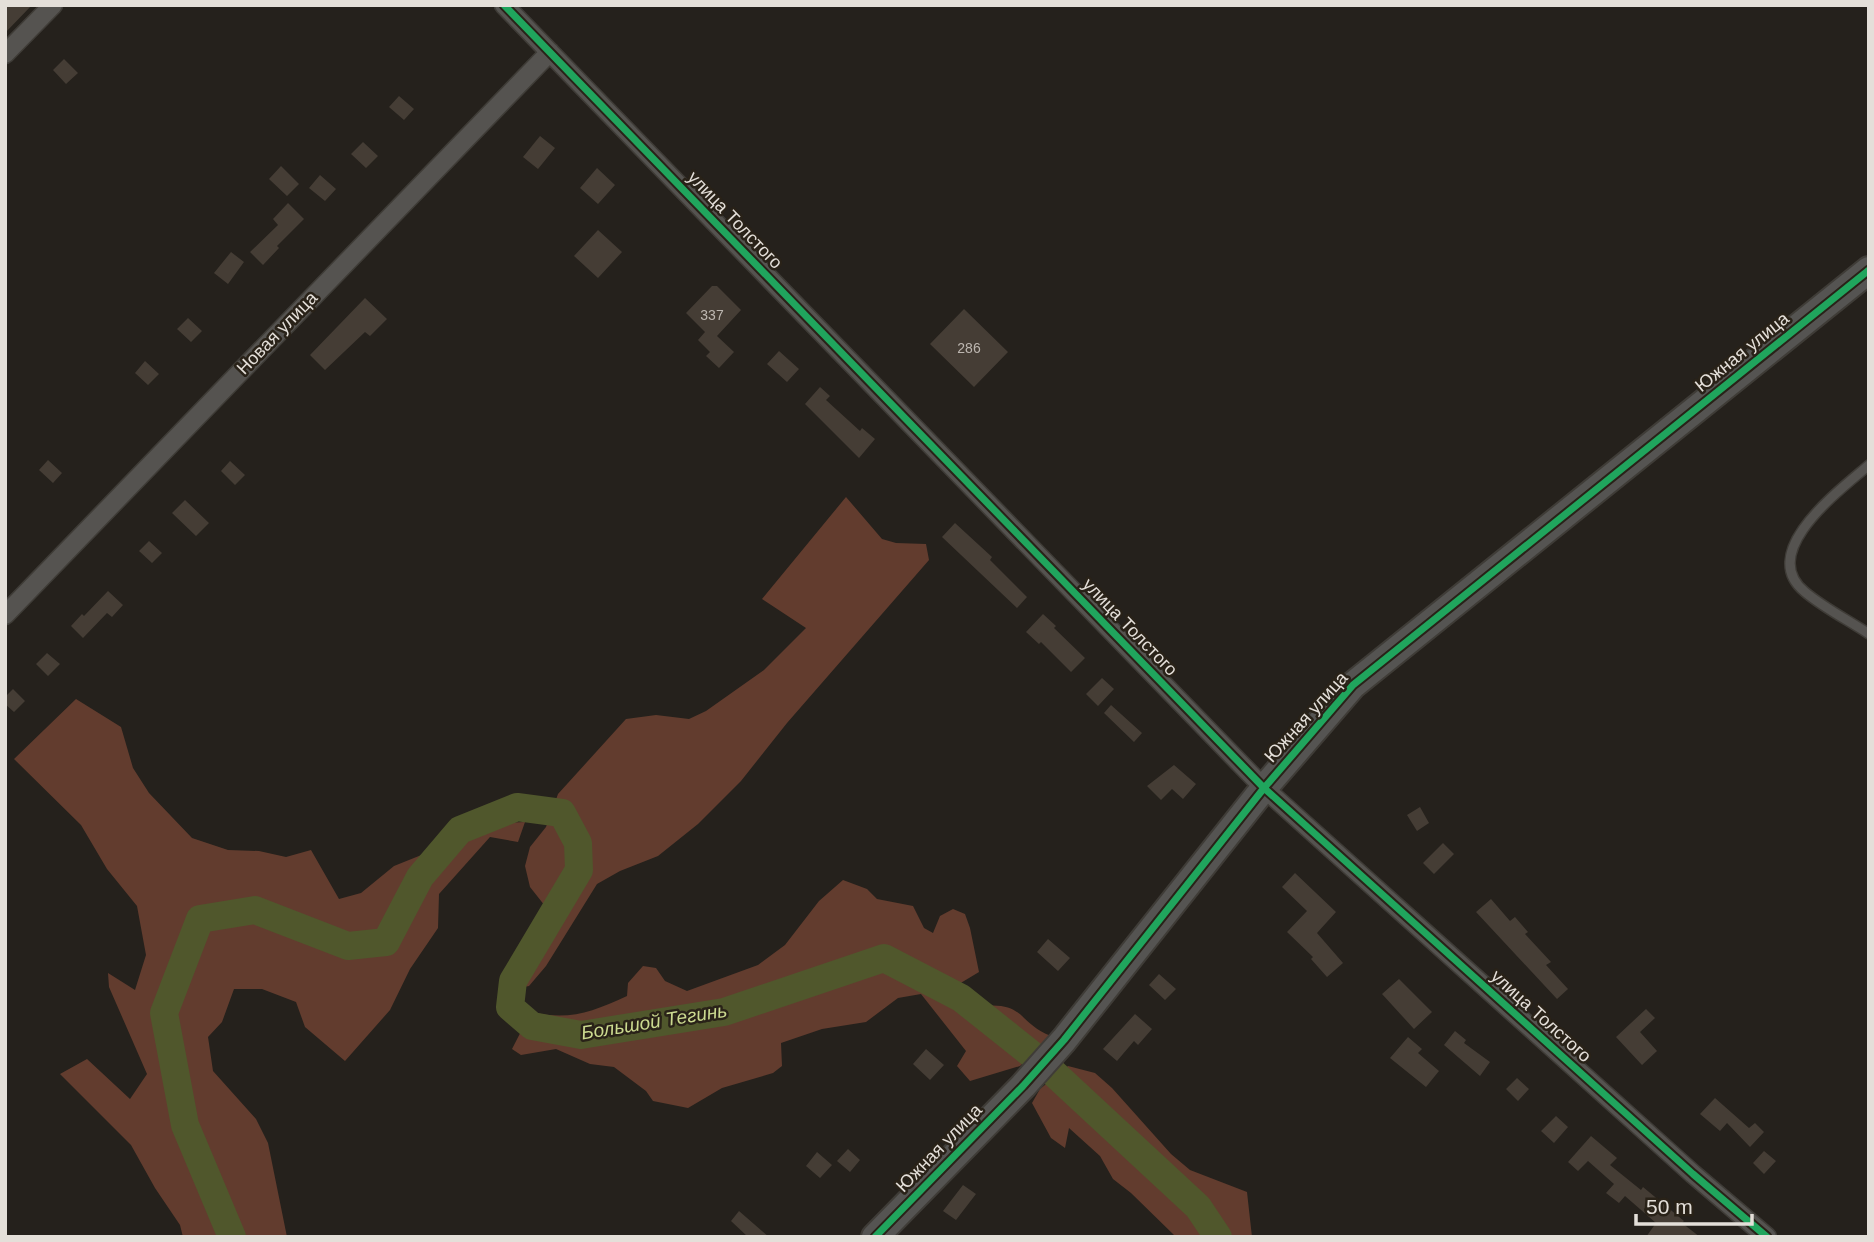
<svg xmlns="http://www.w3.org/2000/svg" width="1874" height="1242" font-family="Arial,sans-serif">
	<rect width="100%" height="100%" fill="#25211c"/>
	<path fill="#623c2e" d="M846,497L882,539L896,543L926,544L929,560L787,723L741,781L698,824L658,856L620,871L597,884L546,966L529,986L519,988L508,976L545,906L530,887L525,866L530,847L546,827L558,794L626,719L656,715L689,719L706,711L764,670L806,628L762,599Z
		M76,699L121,727L133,768L149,793L192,838L228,850L259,851L286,857L311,850L339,899L361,893L394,866L501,823L525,822L518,842L490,837L439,894L438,928L410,969L390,1010L345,1061L305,1027L296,1002L262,989H234L222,1022L208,1037L213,1071L256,1119L268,1143L287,1237H183L180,1225L155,1188L131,1145L60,1074L87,1059L130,1099L147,1074L109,987L108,973L135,990L146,955L137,906L107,869L81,825L14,759Z
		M843,880L867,889L877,899L913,906L924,928L933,933L940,916L953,909L965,914L970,928L979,972L959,984L983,1006C1025,1002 1018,1023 1051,1036L1020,1066L970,1081L957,1066L966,1051L921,994L898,998L866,1022L822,1029L781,1043L782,1066L773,1073L722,1088L688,1108L653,1101L646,1091L614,1067L590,1064L556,1049L521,1055L512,1049L531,1012C569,1021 592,1012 627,996L628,983L643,966L656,968L665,981L687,991L758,965L785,945L819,901Z
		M1068,1066L1095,1073L1112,1088L1171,1154L1190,1170L1247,1192L1252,1237L1174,1235L1131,1193L1113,1179L1100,1156L1069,1128L1065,1148L1051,1138L1032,1103L1040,1089Z"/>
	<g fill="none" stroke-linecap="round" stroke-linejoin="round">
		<path stroke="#50572c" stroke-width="28" d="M232,1237L185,1125L164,1013L200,919L255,910L348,946L386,942L420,877L460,830L517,807L562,813L578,843L579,870L513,981L510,1007L532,1026L581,1035L724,1012L884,958L961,998L1045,1065L1198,1207L1218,1237"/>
	</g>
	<path fill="#453d35" d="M5,5H32L5,33Z
		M64,59L78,73L66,84L53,70Z
		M399,96L414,109L404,120L389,107Z
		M540,136L555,148L538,169L523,157Z
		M363,142L378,156L366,168L351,154Z
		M281,166L299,184L287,196L269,179Z
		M597,168L615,185L598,204L580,188Z
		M320,175L336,189L325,201L309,188Z
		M288,203L304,219L277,246L279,248L263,265L250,252L278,225L273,219Z
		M598,230L622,252L598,278L574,256Z
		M231,252L244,262L228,284L214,273Z
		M712,286H717L741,310L717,336L734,352L719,368L706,356L710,352L698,340L705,332L686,313Z
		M365,298L387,319L370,336L365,332L325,370L310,355Z
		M964,309L1008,352L974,387L930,344Z
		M188,318L202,331L191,342L177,329Z
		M779,351L799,369L787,382L767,364Z
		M145,361L159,374L148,385L135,373Z
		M820,387L830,396L826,400L860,431L862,428L875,439L859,458L805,404Z
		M48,460L62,473L53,483L39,470Z
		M230,461L245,475L235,485L221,471Z
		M185,500L209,523L196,536L172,513Z
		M955,523L992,557L990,560L1027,597L1017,608L942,537Z
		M149,541L162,553L152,563L139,551Z
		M108,591L123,605L112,617L107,613L83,638L71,626L82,614L84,616Z
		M1043,614L1056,626L1054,628L1085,658L1071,672L1041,642L1039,644L1026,632Z
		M47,653L60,664L48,676L36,664Z
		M1102,678L1114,689L1098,706L1086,694Z
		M13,689L25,701L14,712L5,704V697Z
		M1111,705L1142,733L1134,742L1104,713Z
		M1174,765L1196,784L1183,799L1172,789L1161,800L1147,786Z
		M1420,807L1429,823L1417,831L1407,815Z
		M1443,843L1454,854L1434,874L1423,863Z
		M1295,873L1336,912L1317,933L1343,963L1327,977L1311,959L1313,957L1287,932L1307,911L1282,887Z
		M1491,899L1510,921L1515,917L1528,932L1525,934L1551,962L1546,965L1568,989L1557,999L1476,912Z
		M1048,939L1070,958L1058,971L1037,952Z
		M1159,974L1176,989L1165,1000L1149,985Z
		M1399,979L1432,1012L1414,1029L1382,994Z
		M1646,1009L1655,1018L1640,1032L1657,1051L1642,1065L1616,1037Z
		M1135,1014L1152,1029L1138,1045L1134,1041L1117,1061L1103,1049Z
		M1455,1031L1466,1040L1464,1043L1490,1062L1480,1076L1444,1045Z
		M1408,1037L1422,1049L1418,1053L1439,1071L1426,1087L1390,1058Z
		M926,1049L944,1065L930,1080L913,1064Z
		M1517,1078L1529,1089L1518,1101L1506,1089Z
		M1715,1098L1749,1128L1755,1123L1764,1132L1750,1147L1727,1123L1720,1131L1700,1114Z
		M1556,1116L1568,1127L1554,1143L1541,1131Z
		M1591,1136L1617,1158L1610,1165L1641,1190L1643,1187L1684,1221L1682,1223L1700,1237H1646L1656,1223L1625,1196L1619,1203L1606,1193L1614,1184L1588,1161L1578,1171L1568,1162Z
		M848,1149L860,1160L850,1172L837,1161Z
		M1764,1151L1776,1161L1764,1174L1753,1163Z
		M817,1152L832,1165L820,1178L806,1166Z
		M963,1185L976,1194L956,1220L943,1211Z
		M739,1211L769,1237H748L731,1221Z"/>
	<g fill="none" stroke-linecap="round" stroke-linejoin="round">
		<defs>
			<path id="lane" d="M1869,465C1840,490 1756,552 1805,592C1824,608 1848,620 1869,634"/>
			<path id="street" d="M504,5L1264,788L1693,1174L1767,1237
				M5,54L53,5
				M5,615L550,52"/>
			<path id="secondary" d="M875,1237L1023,1086L1064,1040L1264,788L1353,685L1869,270"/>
		</defs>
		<use href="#lane" stroke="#3f3c37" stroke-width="12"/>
		<use href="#street" stroke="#3f3c37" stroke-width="21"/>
		<use href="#secondary" stroke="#3f3c37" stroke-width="30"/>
		<use href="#lane" stroke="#555350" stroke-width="9"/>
		<use href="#street" stroke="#555350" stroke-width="18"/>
		<use href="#secondary" stroke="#555452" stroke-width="26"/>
		<defs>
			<path id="cycleway" d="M504,5L1264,788L1693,1174L1767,1237
				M875,1237L1023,1086L1064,1040L1264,788L1353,685L1869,270"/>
		</defs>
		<use href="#cycleway" stroke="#292218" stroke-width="11"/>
		<use href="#cycleway" stroke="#20a55d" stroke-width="7"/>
	</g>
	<g text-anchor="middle" stroke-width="5" stroke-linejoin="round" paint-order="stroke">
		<g font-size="14" fill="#bcb6b0">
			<text x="712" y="320">337</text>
			<text x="969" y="353">286</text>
		</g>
		<g font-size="18" fill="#e4dfd9" stroke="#292218">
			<text transform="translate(735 220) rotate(46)" y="6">улица Толстого</text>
			<text transform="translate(277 333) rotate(-46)" y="6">Новая улица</text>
			<text transform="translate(1742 352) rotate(-39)" y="6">Южная улица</text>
			<text transform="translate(1130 627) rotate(46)" y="6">улица Толстого</text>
			<text transform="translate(1306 717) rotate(-48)" y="6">Южная улица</text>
			<text transform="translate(1541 1016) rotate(42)" y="6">улица Толстого</text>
			<text transform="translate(939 1148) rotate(-46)" y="6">Южная улица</text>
		</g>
		<g font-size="19" font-style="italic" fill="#cbd98f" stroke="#292218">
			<text transform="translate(654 1021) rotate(-9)" y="7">Большой Тегинь</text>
		</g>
	</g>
	<rect width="1874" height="1242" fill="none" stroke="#e4dfd9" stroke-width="14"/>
	<path d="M1636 1214v10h116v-10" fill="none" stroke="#e4dfd9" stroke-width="3.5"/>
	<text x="1646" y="1214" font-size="21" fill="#e4dfd9" stroke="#292218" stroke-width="5" paint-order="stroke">50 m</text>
</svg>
